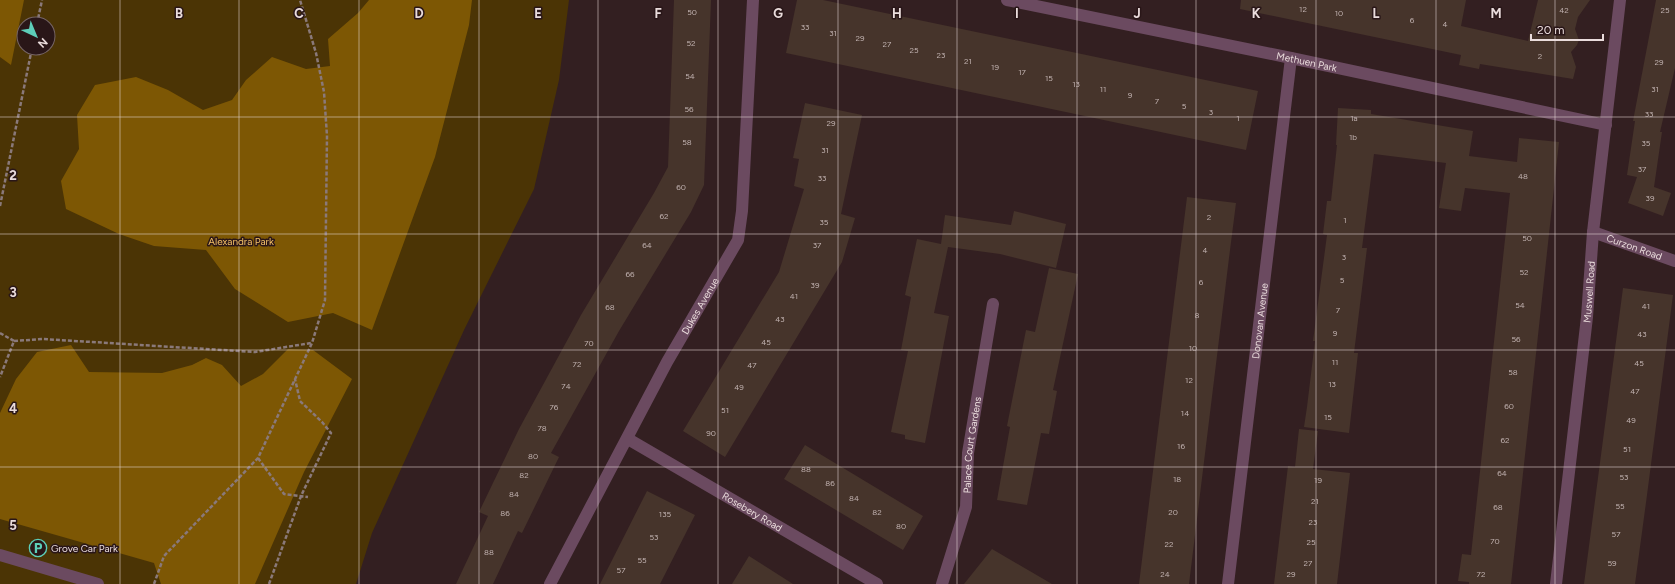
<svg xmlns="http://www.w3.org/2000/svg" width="1675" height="584" font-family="Figtree,sans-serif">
	<rect width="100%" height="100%" fill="#331f21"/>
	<path fill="#4b3405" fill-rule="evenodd" d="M0,0H569L559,80L534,189L464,330L372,533L356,584H0ZM24,24H48V48H24Z"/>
	<path fill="#7d5704" d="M0,0H24L11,65L0,57Z
		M369,0H472L469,25L435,157L372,330L333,313L288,322L235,289L206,250L154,246L119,234L66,209L61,181L79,149L77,115L95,85L136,77L168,90L203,110L232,100L246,80L272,57L306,69L330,66L328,39L358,13Z
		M71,345L89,372L162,373L192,365L206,358L222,365L241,386L263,374L288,349L313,350L352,379L304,472L255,584H161L154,563L0,519V413L16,379L37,352Z"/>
	<path fill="#46342b" d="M674,0H711L704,185L691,212L619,331L551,453L559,457L522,533L518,531L493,584H456L488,516L479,512L519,429L581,315L654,193L668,167Z
		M797,0H823L1258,91L1246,150L786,53Z
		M1241,0H1466L1461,26L1528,41L1538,0H1590L1578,17L1575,29L1579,40L1577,45L1571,52L1576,67L1573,79L1480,64L1479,69L1459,65L1461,55L1240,9Z
		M1656,0H1675V68L1660,132H1662L1654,187L1671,193L1663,216L1628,203L1637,177L1627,175L1635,121H1633Z
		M805,103L862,115L841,214L855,218L842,262L725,457L683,431L779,272L804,189L794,186L799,159L793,158Z
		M1338,108L1371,110V114L1473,131L1469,156L1517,162L1519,138L1559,142L1511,584H1469V582L1458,581L1462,554L1471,555L1510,193L1465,188L1461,211L1439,208L1446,163L1374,154L1362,248H1367L1354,353H1358L1349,433L1304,427L1307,407L1315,341H1313L1327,235L1323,234L1327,201H1331L1337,145H1336Z
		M1187,197L1236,203L1229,258L1189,584H1139Z
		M1014,211L1066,224L1056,268L1000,254L948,247L934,313L949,316L925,443L905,439V435L891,432L908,351L901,350L911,297L905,295L917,239L941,244L945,215L1011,225Z
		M1049,268L1078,274L1053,390L1057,391L1049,434L1041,433L1027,505L997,500L1010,427L1007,426L1026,330L1035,332Z
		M1623,288L1673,295L1647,495L1635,584H1584Z
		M1299,429L1318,431L1313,469L1350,473L1337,584H1274L1288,466L1295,467Z
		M805,445L923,516L903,550L784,479Z
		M647,491L695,515L660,584H600Z
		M992,549L1052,584H964Z
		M749,556L793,584H732Z"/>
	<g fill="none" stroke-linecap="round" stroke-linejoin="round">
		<path stroke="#8a797a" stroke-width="2.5" stroke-dasharray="4 2" stroke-linecap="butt" d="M37,24L42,0
			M0,206L32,48
			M0,333L14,341L0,377
			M14,341L43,339L255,352L311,343
			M258,458L284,494L308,497
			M154,584L164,556L258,458L312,343L325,300L327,136L324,92L316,53L300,0
			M269,584L301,496L331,433L322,422L300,401L295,379"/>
		<path stroke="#6b4a60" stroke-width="12" d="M0,555L98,584"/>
		<g stroke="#6b4a60" stroke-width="12">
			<path id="s1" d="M1007,0L1291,58L1606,125"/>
			<path id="s2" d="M1593,232L1675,261"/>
			<path id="s3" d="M628,439L877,584"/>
			<path id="s4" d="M942,584L966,507L968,453L993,304"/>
			<path id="s5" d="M1228,584L1291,58"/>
			<path id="s6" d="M1556,584L1587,317L1593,232L1620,0"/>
		</g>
		<path stroke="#6b4a60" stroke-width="12" id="s7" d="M550,584L667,362L738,240L742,211L753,0"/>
	</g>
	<path fill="none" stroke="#eadcdc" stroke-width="1" stroke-opacity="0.55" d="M120,0V584M239,0V584M359,0V584M479,0V584M598,0V584M718,0V584M838,0V584M957,0V584M1077,0V584M1196,0V584M1316,0V584M1436,0V584M1555,0V584M0,117H1675M0,234H1675M0,350H1675M0,467H1675"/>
	<defs>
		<symbol id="parking-ring" viewBox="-11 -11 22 22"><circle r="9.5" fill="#291618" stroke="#5dceb9" stroke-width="1.5"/><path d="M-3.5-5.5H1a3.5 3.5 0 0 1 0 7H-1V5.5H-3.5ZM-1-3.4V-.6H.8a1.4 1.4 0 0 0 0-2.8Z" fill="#5dceb9"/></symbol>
	</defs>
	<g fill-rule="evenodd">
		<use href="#parking-ring" x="28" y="538" width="20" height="20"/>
	</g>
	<g text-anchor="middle" stroke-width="3" stroke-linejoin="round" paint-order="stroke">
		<g font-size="8" fill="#c1b2b0">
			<text x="1303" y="12">12</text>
			<text x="1564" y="13">42</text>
			<text x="1665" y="13">25</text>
			<text x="692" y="15">50</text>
			<text x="1339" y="16">10</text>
			<text x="1412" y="23">6</text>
			<text x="1445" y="27">4</text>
			<text x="805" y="30">33</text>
			<text x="833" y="36">31</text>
			<text x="860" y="41">29</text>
			<text x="691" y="46">52</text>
			<text x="887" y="47">27</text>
			<text x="914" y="53">25</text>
			<text x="941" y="58">23</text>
			<text x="1540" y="59">2</text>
			<text x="968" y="64">21</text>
			<text x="1659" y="65">29</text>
			<text x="995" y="70">19</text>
			<text x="1022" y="75">17</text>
			<text x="690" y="79">54</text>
			<text x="1049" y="81">15</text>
			<text x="1076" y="87">13</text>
			<text x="1103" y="92">11</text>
			<text x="1655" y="92">31</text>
			<text x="1130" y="98">9</text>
			<text x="1157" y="104">7</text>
			<text x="1184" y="109">5</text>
			<text x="689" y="112">56</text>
			<text x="1211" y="115">3</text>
			<text x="1649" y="117">33</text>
			<text x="1238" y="121">1</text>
			<text x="1354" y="121">1a</text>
			<text x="831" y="126">29</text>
			<text x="1353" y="140">1b</text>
			<text x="687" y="145">58</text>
			<text x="1646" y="146">35</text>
			<text x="825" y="153">31</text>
			<text x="1642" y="172">37</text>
			<text x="1523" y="179">48</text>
			<text x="822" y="181">33</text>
			<text x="681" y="190">60</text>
			<text x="1650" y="201">39</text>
			<text x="664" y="219">62</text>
			<text x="1209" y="220">2</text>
			<text x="1345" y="223">1</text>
			<text x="824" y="225">35</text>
			<text x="1527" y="241">50</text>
			<text x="647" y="248">64</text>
			<text x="817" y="248">37</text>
			<text x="1205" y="253">4</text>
			<text x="1344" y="260">3</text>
			<text x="1524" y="275">52</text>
			<text x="630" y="277">66</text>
			<text x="1342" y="283">5</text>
			<text x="1201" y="285">6</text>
			<text x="815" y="288">39</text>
			<text x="794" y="299">41</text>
			<text x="1520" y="308">54</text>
			<text x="1646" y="309">41</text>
			<text x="610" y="310">68</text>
			<text x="1338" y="313">7</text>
			<text x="1197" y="318">8</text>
			<text x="780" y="322">43</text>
			<text x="1335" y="336">9</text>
			<text x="1642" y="337">43</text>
			<text x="1516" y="342">56</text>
			<text x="766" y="345">45</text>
			<text x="589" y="346">70</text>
			<text x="1193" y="351">10</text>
			<text x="1335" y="365">11</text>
			<text x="1639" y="366">45</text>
			<text x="577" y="367">72</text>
			<text x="752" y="368">47</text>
			<text x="1513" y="375">58</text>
			<text x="1189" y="383">12</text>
			<text x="1332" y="387">13</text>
			<text x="566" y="389">74</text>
			<text x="739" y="390">49</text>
			<text x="1635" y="394">47</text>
			<text x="1509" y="409">60</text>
			<text x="554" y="410">76</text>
			<text x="725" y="413">51</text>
			<text x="1185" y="416">14</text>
			<text x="1328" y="420">15</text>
			<text x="1631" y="423">49</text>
			<text x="542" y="431">78</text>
			<text x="711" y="436">90</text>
			<text x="1505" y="443">62</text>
			<text x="1181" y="449">16</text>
			<text x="1627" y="452">51</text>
			<text x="533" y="459">80</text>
			<text x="806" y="472">88</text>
			<text x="1502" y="476">64</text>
			<text x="524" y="478">82</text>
			<text x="1624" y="480">53</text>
			<text x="1177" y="482">18</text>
			<text x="1318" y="483">19</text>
			<text x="830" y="486">86</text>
			<text x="514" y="497">84</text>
			<text x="854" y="501">84</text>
			<text x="1315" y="504">21</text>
			<text x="1620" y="509">55</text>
			<text x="1498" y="510">68</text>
			<text x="877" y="515">82</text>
			<text x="1173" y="515">20</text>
			<text x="505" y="516">86</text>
			<text x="665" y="517">135</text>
			<text x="1313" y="525">23</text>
			<text x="901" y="529">80</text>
			<text x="1616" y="537">57</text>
			<text x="654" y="540">53</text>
			<text x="1495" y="544">70</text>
			<text x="1311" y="545">25</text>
			<text x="1169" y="547">22</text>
			<text x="489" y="555">88</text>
			<text x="642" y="563">55</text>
			<text x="1308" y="566">27</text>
			<text x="1612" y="566">59</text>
			<text x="621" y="573">57</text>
			<text x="1165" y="577">24</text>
			<text x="1291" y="577">29</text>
			<text x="1481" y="577">72</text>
		</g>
		<g font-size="10" fill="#eadcdc" stroke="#291618">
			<text dy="4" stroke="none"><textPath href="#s1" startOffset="306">Methuen Park</textPath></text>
			<text dy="4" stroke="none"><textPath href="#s2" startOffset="44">Curzon Road</textPath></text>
			<text dy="4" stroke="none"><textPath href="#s6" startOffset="294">Muswell Road</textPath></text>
			<text dy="4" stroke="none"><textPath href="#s7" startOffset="316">Dukes Avenue</textPath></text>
			<text dy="4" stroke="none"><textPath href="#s5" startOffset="265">Donovan Avenue</textPath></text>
			<text dy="4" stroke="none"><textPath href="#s4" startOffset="143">Palace Court Gardens</textPath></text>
			<text dy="4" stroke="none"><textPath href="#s3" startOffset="144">Rosebery Road</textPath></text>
		</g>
		<g font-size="10" fill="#f5c167" stroke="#291618">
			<text x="241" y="245">Alexandra Park</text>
		</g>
		<g font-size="10" fill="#eadcdc" stroke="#291618" text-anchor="start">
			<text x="51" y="552">Grove Car Park</text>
		</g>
	</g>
	<g font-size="13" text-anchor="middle" font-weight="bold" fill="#eadcdc" stroke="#291618" stroke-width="3" stroke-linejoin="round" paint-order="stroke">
		<text x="179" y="18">B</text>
		<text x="299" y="18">C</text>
		<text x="419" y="18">D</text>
		<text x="538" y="18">E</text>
		<text x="658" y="18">F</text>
		<text x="778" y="18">G</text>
		<text x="897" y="18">H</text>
		<text x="1017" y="18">I</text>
		<text x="1137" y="18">J</text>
		<text x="1256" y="18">K</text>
		<text x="1376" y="18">L</text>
		<text x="1496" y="18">M</text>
		<text x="13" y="180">2</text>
		<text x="13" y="297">3</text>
		<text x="13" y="413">4</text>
		<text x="13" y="530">5</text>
	</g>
	<g transform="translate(36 36) rotate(136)"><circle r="19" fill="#291618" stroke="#766566"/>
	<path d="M0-3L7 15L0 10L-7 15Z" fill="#5dceb9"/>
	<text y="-6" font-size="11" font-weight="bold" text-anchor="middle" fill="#eadcdc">N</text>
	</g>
	<path d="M1531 34v6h72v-6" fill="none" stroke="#eadcdc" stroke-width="2"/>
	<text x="1537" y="34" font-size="12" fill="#eadcdc" stroke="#291618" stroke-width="3" paint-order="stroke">20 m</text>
</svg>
